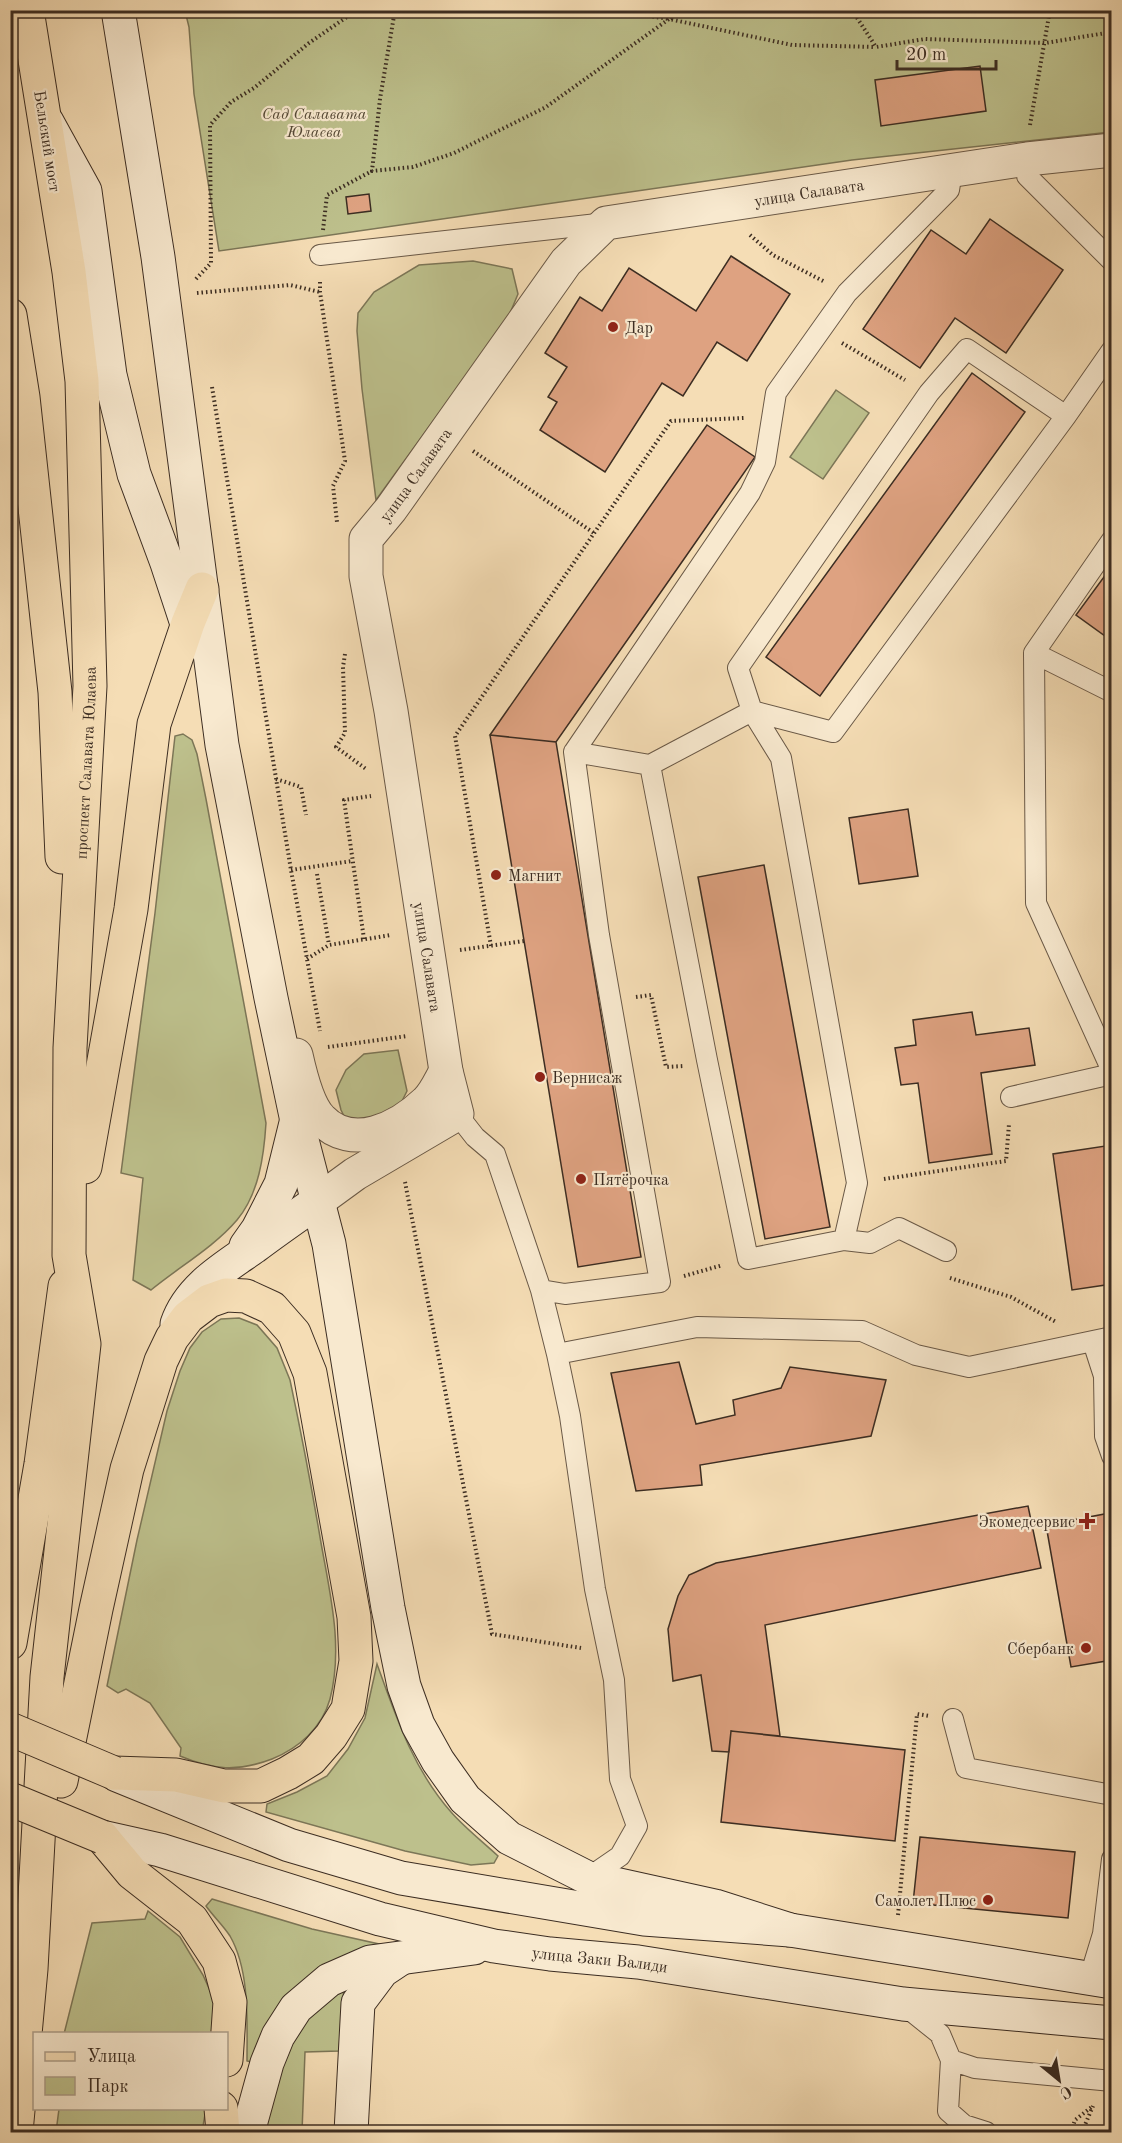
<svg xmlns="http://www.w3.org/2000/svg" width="1122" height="2143" font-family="'Old Standard TT',serif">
	<rect width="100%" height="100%" fill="#f5ddb5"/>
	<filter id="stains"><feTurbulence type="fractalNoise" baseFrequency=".00333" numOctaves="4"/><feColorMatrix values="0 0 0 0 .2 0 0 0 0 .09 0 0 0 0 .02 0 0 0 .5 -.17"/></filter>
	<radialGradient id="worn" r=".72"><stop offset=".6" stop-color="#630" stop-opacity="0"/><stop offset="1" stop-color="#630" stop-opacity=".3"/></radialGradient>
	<path fill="#bdc08c" stroke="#7c7657" stroke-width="1.5" d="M185,11H1111V132L852,160L219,251L194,94L189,27Z
		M473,261L512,269L518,294L508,318L376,500L362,389L357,331L358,313L374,292L419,265Z
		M836,390L869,413L823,479L790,457Z
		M183,734L192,740L197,754L206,799L266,1123C264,1155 259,1194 237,1220C214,1247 179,1267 151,1290L133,1280L143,1178L121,1173L155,913L175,736Z
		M398,1050L407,1091L398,1109L378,1122H347L341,1110L336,1090L346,1070L364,1054Z
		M239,1318L257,1325L277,1348L290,1380C301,1432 311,1484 320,1537C329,1590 344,1645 330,1699C322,1728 299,1748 272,1759C238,1772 213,1770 180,1756L181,1748L150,1703L126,1689L118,1693L107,1686L137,1540L167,1411L180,1371L190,1348L202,1332L221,1319Z
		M377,1664C396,1717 413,1769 451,1812C465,1828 483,1842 498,1856L494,1863L471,1865L405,1851L266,1812L267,1804L297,1792L327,1776L348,1749L365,1718Z
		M212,1899L312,1929L379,1944L251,2062L247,2061C247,2021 250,1971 230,1936C223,1925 213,1916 206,1906Z
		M148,1911L180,1937L203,1975L216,2004V2033L64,2034L92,1923L145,1919Z
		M344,1986L339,2051L305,2052L302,2132H265L277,2068L306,2015Z
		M59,2109H206L202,2132H56Z"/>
	<path fill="#dea281" stroke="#3c2d22" stroke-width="1.5" d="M980,66L986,111L881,126L875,80Z
		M369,194L371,211L348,214L346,197Z
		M990,219L1063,270L1006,353L955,318L920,368L863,329L931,230L966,254Z
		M731,256L790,294L747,361L717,342L683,396L662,383L605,472L540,430L557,402L548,397L567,367L545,353L580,297L602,311L629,268L696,311Z
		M972,373L1025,412L820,696L766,657Z
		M707,425L755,457L684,559L556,742L490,735Z
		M1112,566V641L1076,615Z
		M490,735L556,742L641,1257L578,1267Z
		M908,809L918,876L859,884L849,818Z
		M764,865L830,1227L765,1239L698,877Z
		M972,1012L976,1035L1029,1028L1035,1065L981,1073L992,1154L929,1163L918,1083L901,1085L895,1048L916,1045L913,1020Z
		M1112,1145V1284L1072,1290L1053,1154Z
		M679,1362L696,1424L735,1415L733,1400L781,1388L790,1367L886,1380L871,1436L700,1465L702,1485L636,1491L611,1373Z
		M1028,1506L1041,1568L765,1625L780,1736L731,1731L729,1752L712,1751L701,1675L673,1681L668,1629L678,1596L689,1575L716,1563Z
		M1110,1513L1112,1660L1071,1667L1046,1525Z
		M731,1731L905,1750L895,1841L721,1822Z
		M920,1837L1075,1852L1068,1918L913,1903Z"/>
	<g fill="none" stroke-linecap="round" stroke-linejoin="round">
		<defs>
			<path id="lane" d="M1027,159V176L1112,261
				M320,255L606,223
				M1112,540L1034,653L1036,903L1112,1071
				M1034,653L1112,692
				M574,752L650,765L752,711L833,732L1066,416L1112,350
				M650,765L707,1060L748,1259L844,1240L870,1243L899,1228L946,1251
				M1011,1097L1112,1074
				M457,1114L475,1137L495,1154L541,1290L565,1294L660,1282L599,935L574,752L750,493L765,462L776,393L847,293L949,190L952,171
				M844,1240L857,1183L781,758L752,711L738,668L929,393L967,349L1066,416
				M541,1290L557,1354L570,1416L595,1589L614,1680L620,1779L637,1826L620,1856L588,1878
				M1093,1342L1104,1376L1105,1436L1112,1456
				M557,1354L697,1327L862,1331L916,1355L969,1367L1112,1337
				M953,1719L966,1768L1112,1795
				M1089,1980L1103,1934L1112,1859
				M905,2006L940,2034L951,2060L948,2111L964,2125L986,2132
				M951,2060L975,2068L1112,2081"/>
			<g id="street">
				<path d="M296,1055C300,1073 308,1106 321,1119C352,1152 399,1128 426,1102C435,1094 440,1081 446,1071"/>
				<path id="s1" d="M318,1201L355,1174L457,1114L446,1071L391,711L366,576V539L391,509L566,262L606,223L1027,159L1112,150"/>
			</g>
			<g id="secondary">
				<path d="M118,10L158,257L222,745L271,998L297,1121L329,1244L388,1608L404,1686L418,1725L438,1761L465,1799L509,1838L588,1878L715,1906L790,1930"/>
				<path d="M47,122L85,191L110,375L134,474L167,563L193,642"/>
				<path d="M246,1246L258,1229L281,1184L296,1123"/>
				<path d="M177,1324C189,1288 224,1268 254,1247C275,1231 297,1216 318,1201"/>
				<path d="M117,1775L289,1845L401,1878L644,1919L790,1930L1112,1982"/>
				<path id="s2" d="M102,1837L160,1850L380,1919L494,1946L550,1954L638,1962L903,2004L1112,2023"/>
				<path d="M248,2132L267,2063L278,2036L296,2008L329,1980L370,1962L474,1948"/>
				<path d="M351,2132L358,2003L382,1971L400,1959"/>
			</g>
			<g id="primary">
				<path d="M10,315L23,397L55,692L62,857"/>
				<path d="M85,1167L131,909L154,724L188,623L202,589"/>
				<path d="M10,1643L41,1464L65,1286"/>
				<path d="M61,1781L96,1609L127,1469L161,1361L172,1338L188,1317L209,1301L226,1295L246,1296L272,1308L294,1333L310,1373L354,1617L356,1661L348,1709L331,1736L311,1759L288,1773L261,1786H224L176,1775L114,1773"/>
				<path d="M102,1837L132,1873L192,1920L219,1961L230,2002L226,2060"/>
				<path d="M221,2108L223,2132"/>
				<path id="s3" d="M16,2132L31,1969L47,1677L84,1344L69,1255L70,1048L90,686L82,381L69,272L27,10"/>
			</g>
		</defs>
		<use href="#lane" stroke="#6a5947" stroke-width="22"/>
		<use href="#street" stroke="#6a5947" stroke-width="35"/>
		<use href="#secondary" stroke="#3c2d22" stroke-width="35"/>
		<use href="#primary" stroke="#3c2d22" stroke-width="35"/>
		<path stroke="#3c2d22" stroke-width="4" stroke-dasharray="1.5 3" stroke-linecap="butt" d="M395,10L380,99L372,171L413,167L454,153L546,107L669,19L792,45L876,47
			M608,10L669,19L683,10
			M852,10L876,47L925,39L1045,43L1112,32
			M1030,125L1050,10
			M323,230L327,195L372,171
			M750,235L773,255L825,282
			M196,279L211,263L210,125L231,102L254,88L309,43L357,10
			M320,282V292L345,461L333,486L337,522
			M197,293L290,285L320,292
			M842,343L905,380
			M212,387L291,870L320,1031
			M473,451L594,533
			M345,654L343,667L345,733L336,747L366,769
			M276,779L301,787L306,815
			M291,870L352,861
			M317,874L329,945
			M364,939L344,800L371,796
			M491,946L455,736L671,421L744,418
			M460,950L524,941
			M307,959L329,945L391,935
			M636,997L651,995L666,1067L683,1066
			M328,1047L407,1036
			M884,1179L1006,1161L1009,1124
			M405,1182L492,1634L581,1648
			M684,1276L723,1265
			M950,1278L1011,1297L1056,1322
			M898,1915L917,1714L929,1716
			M1071,2132L1075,2120L1093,2106
			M1082,2132L1093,2106"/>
		<use href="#lane" stroke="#f8e9cf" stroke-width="20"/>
		<use href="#street" stroke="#f8e9cf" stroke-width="33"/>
		<use href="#secondary" stroke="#f8e9cf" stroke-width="33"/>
		<use href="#primary" stroke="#f5ddb5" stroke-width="33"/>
		<defs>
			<path id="primary-bridge" d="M10,1729L114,1773
				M10,1799L102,1837"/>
		</defs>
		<use href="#primary-bridge" stroke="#3c2d22" stroke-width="35" stroke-linecap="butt"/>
		<use href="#primary-bridge" stroke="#f5ddb5" stroke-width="33"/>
	</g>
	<g fill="#8f2418" stroke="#f8e9cf" stroke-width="2">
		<circle cx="613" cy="327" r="6"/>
		<circle cx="496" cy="875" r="6"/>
		<circle cx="540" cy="1077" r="6"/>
		<circle cx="581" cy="1179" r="6"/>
		<path d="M1084 1512h6v6h6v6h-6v6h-6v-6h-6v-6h6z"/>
		<circle cx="1086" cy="1648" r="6"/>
		<circle cx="988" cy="1900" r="6"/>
	</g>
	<g text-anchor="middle" stroke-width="4.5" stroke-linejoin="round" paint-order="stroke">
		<g font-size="16" font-style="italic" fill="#564a37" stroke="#f8e9cf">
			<text x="314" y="119">Сад Салавата<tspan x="314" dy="18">Юлаева</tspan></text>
		</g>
		<g font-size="16" fill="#3c2d22" stroke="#f8e9cf">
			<text transform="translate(48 141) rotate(81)" y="6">Бельский мост</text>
			<text dy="6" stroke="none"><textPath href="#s1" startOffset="1350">улица Салавата</textPath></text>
			<text dy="6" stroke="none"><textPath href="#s1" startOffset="828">улица Салавата</textPath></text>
			<text dy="6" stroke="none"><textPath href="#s3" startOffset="1374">проспект Салавата Юлаева</textPath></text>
			<text transform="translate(428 957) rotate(81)" y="6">улица Салавата</text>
			<text dy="6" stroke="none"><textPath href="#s2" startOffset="514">улица Заки Валиди</textPath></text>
		</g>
		<g font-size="16" fill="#3c2d22" stroke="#f8e9cf" text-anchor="start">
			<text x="625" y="333">Дар</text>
			<text x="508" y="881">Магнит</text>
			<text x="552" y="1083">Вернисаж</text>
			<text x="593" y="1185">Пятёрочка</text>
			<text x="1075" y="1527" text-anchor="end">Экомедсервис</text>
			<text x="1074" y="1654" text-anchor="end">Сбербанк</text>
			<text x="976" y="1906" text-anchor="end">Самолет Плюс</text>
		</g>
	</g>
	<rect width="1122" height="2143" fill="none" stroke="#f5ddb5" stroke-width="36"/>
	<rect x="12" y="12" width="1098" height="2119" fill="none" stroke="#3c2d22" stroke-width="3"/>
	<rect x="18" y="18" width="1086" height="2107" fill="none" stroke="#3c2d22" stroke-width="1.5"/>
	<rect x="33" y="2032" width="195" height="78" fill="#f8e9cf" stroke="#ad9e8a" stroke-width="1.5"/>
	<rect x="45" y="2052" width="30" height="9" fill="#f5ddb5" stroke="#ad9e8a" stroke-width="1.5"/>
	<text x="87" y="2062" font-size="18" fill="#3c2d22">Улица</text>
	<rect x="45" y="2077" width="30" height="18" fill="#bdc08c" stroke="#ad9e8a" stroke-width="1.5"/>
	<text x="87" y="2092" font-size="18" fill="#3c2d22">Парк</text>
	<g transform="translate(1059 2080) rotate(150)" stroke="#f8e9cf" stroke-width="4.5" paint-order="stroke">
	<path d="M0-4.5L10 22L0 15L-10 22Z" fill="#3c2d22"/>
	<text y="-9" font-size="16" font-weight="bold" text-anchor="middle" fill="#3c2d22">С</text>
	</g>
	<path d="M897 60v9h99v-9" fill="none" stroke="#3c2d22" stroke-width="3"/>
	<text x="906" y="60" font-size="18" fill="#3c2d22" stroke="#f8e9cf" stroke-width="4.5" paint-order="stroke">20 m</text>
	<rect width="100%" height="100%" filter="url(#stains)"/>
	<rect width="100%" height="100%" fill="url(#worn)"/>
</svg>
